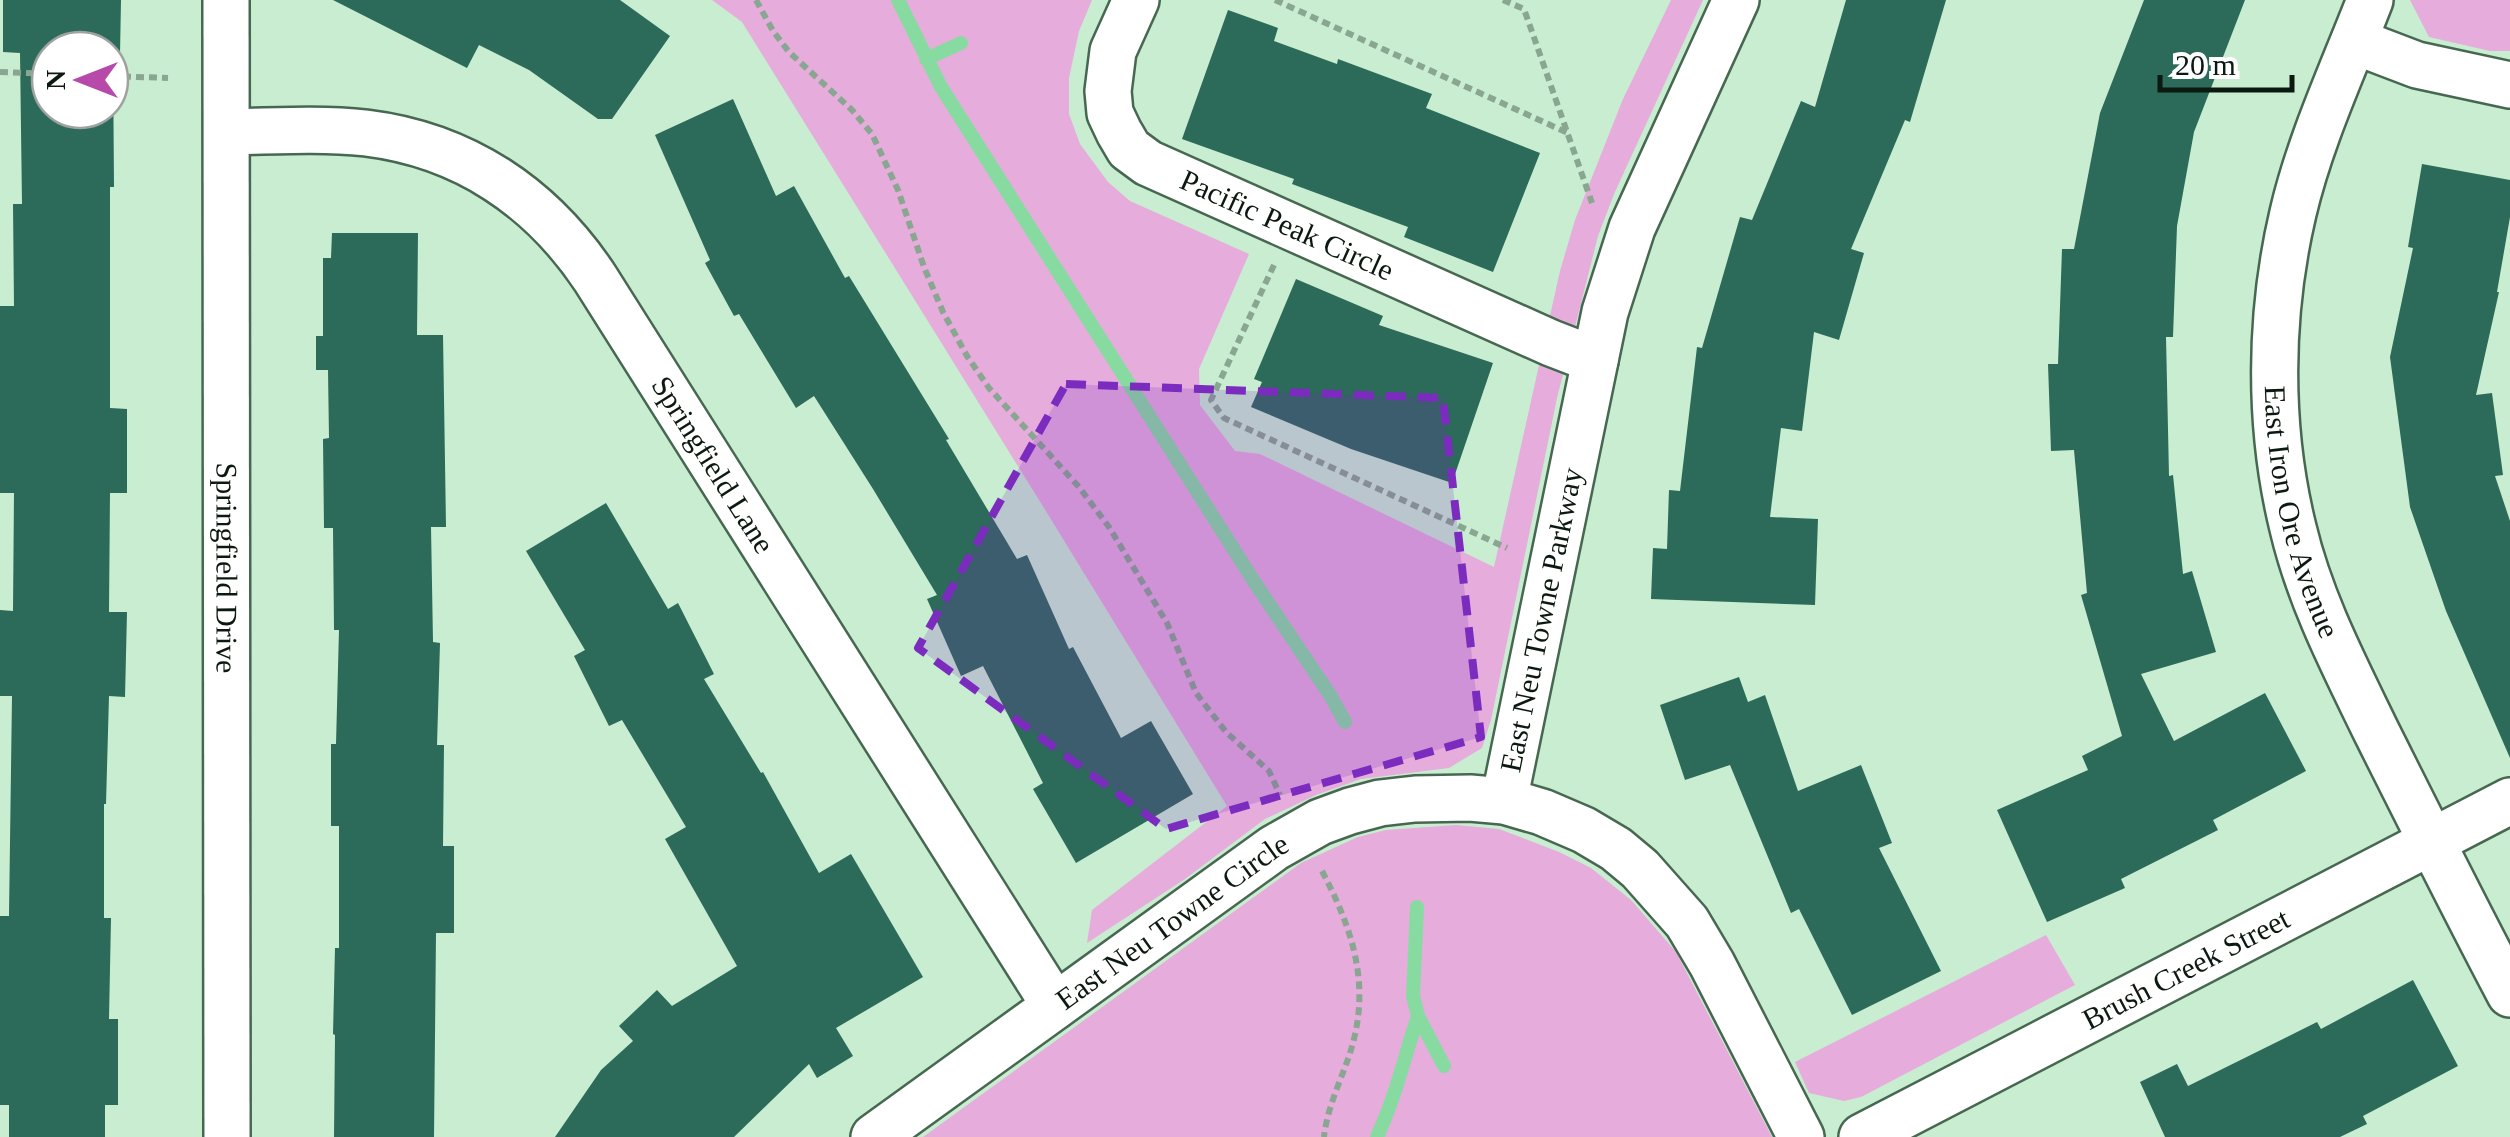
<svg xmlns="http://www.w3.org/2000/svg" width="2510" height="1137" font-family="Georgia,serif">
	<rect width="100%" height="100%" fill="#c8edd1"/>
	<path fill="#e5acdc" d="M712,0H1092L1079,31L1069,78V114L1080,144L1108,182L1130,201L1249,254L1199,369L1200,405L1235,451L1260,454L1494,567L1560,271L1575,220L1623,99L1671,0H1703L1614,194L1598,236L1557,398L1491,720L1482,748L1449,768L1361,779L1316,795L1265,819L1185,879L1087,943L1092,910L1227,806L1044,508L742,22Z
		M2410,0H2510V51H2490L2429,37Z
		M1456,825L1499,829L1559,852L1591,868L1631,900L1676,952L1772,1137H923L1301,863L1358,837L1386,830Z
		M2046,935L2075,985L1861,1097L1844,1101L1809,1093L1795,1062Z"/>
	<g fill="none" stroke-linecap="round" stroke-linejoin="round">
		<path stroke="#88dba0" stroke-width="14" d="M898,0L941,87L1255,583L1330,695L1345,722
			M926,59L961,43
			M1417,907L1413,996L1418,1016L1444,1066
			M1377,1137C1396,1096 1404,1058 1418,1016"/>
	</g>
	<path fill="#2c6a59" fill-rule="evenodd" d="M3,0H121L120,54H113L114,187H110V408L127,409V493H110L109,612H127L125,697L109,696L106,804H104V918H111L109,1019H118V1105H105V1137H9V1105H0V916H9L12,696H0V610L13,611L14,493H0V306H14L13,204H22L20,53L3,52ZM50,50H110V110H50Z
		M333,0H620L670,36L612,119H598L529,70L479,45L467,68Z
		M1846,0H1946L1910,122L1905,120L1851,249L1864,253L1839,340L1814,332L1802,431L1781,428L1770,517L1818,519L1815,605L1651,599L1653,548L1667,549L1669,490L1680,491L1697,347L1702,348L1740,217L1752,220L1801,101L1815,107Z
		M2144,0H2245L2194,132L2177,226L2173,337H2166L2169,476L2173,475L2183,574L2192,571L2216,652L2141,674L2174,741L2265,693L2306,771L2213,820L2218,830L2121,879L2125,888L2047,922L1997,810L2088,770L2082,756L2122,736L2081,595L2087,593L2074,450L2051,451L2048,364H2058L2062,249H2074L2100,113Z
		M1228,10L1278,28L1274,41L1337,64L1338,59L1432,94L1426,108L1540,153L1493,272L1404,237L1408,227L1292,184L1294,179L1182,139Z
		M733,99L776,196L794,186L845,278L849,276L949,439L946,440L1017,559L1027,555L1069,649L1073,647L1121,738L1151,721L1193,794L1076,863L1033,789L1043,783L983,666L961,676L927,599L937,595L873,489L814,396L796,408L739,314L734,316L705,263L710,260L655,135Z
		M2422,164L2510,180V217L2497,292H2499L2476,395L2492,393L2503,475L2495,476L2510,521V758L2446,611L2410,507L2390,357L2413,248L2408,247Z
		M332,233H418L417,335H443L446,527H431L433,642L440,643L437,745H444L443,846H454V933H436L434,1137H334L335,1035L333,1034L335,948H339V826H331V744H336L339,630H334L333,528H324L323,439L329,438L328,370H316V336H323V258H331Z
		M1296,279L1383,316L1379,325L1493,363L1452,483L1351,449L1251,407L1262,382L1254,379Z
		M606,503L668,609L678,603L714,674L704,679L761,773L763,772L819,873L851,854L923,977L836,1028L853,1056L817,1078L809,1064L734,1137H555L601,1070L633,1041L619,1026L657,990L672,1006L737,966L665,839L686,827L622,720L609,726L574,656L585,650L526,551Z
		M1739,677L1748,702L1765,695L1798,791L1861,765L1892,843L1879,848L1941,971L1852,1015L1799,909L1791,913L1730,765L1685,780L1660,705Z
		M2413,980L2458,1066L2363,1116L2367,1124L2340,1137H2165L2140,1082L2177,1064L2188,1086L2317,1022L2321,1029Z"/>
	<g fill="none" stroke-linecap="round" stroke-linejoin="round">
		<defs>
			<g id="minor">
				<path id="s1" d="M226,0L227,1137"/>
				<path id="s2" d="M1136,0L1113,51L1108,91L1110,113L1119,132L1129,149L1148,163L1551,343L1595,360"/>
				<path id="s3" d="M2370,0C2343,70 2310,140 2293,213C2269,315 2268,427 2293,528C2310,600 2344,665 2376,731C2420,819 2464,907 2510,994"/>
				<path d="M2354,41L2417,65L2510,85"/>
				<path id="s4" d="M227,132C273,131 321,128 366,133C464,145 541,197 595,278L1055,1006"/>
				<path id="s5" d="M1504,801L1605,312L1632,228L1736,0"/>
				<path id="s6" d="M874,1137L1274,848L1320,822L1350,811L1380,803L1415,799L1470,798L1504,801L1542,812L1584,830L1616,849L1640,869L1687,922L1712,964L1801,1137"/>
				<path id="s7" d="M1862,1137L2510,801"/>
			</g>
		</defs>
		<use href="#minor" stroke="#476850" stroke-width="50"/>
		<path stroke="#89a690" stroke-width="6" stroke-dasharray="8 5" stroke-linecap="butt" d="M756,0L773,31L789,52L852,110L872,134L898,190L924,267L943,312L967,356L989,388L1079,487L1109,527L1167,623L1196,693L1226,732L1269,771L1280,795
			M1275,0L1568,133
			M1503,0L1524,9L1592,203
			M0,72L50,74
			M110,76L168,78
			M1274,265L1211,400L1224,418L1507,548
			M1322,871C1354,932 1372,988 1349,1056C1340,1082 1327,1109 1324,1137"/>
		<use href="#minor" stroke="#fff" stroke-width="45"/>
	</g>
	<path fill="#7b2cbf" fill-opacity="0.2" stroke="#7b2cbf" stroke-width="8" stroke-dasharray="20 12" stroke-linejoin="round" d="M1066,384L1443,398L1481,737L1166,829L918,648Z"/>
	<g text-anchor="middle" stroke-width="10" stroke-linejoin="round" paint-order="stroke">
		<g font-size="30" fill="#0c1910" stroke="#fff">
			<text dy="10" stroke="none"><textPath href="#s2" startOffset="335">Pacific Peak Circle</textPath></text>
			<text dy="10" stroke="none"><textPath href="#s4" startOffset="640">Springfield Lane</textPath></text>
			<text dy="10" stroke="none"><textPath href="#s3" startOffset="530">East Iron Ore Avenue</textPath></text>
			<text dy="10" stroke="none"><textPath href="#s1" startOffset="568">Springfield Drive</textPath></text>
			<text dy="10" stroke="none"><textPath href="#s5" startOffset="185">East Neu Towne Parkway</textPath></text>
			<text dy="10" stroke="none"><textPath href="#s6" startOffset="368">East Neu Towne Circle</textPath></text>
			<text dy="10" stroke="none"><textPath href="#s7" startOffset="365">Brush Creek Street</textPath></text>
		</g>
	</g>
	<g transform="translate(80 80) rotate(270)"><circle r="48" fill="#ffffff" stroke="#9ea39f" stroke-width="2.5"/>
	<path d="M0-8L18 38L0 25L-18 38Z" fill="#b649a9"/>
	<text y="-15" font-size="28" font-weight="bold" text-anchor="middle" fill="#0c1910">N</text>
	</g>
	<path d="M2160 75v15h132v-15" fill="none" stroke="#0c1910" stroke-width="5"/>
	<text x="2175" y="75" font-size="30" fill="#0c1910" stroke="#ffffff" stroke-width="8" paint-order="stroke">20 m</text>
</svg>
